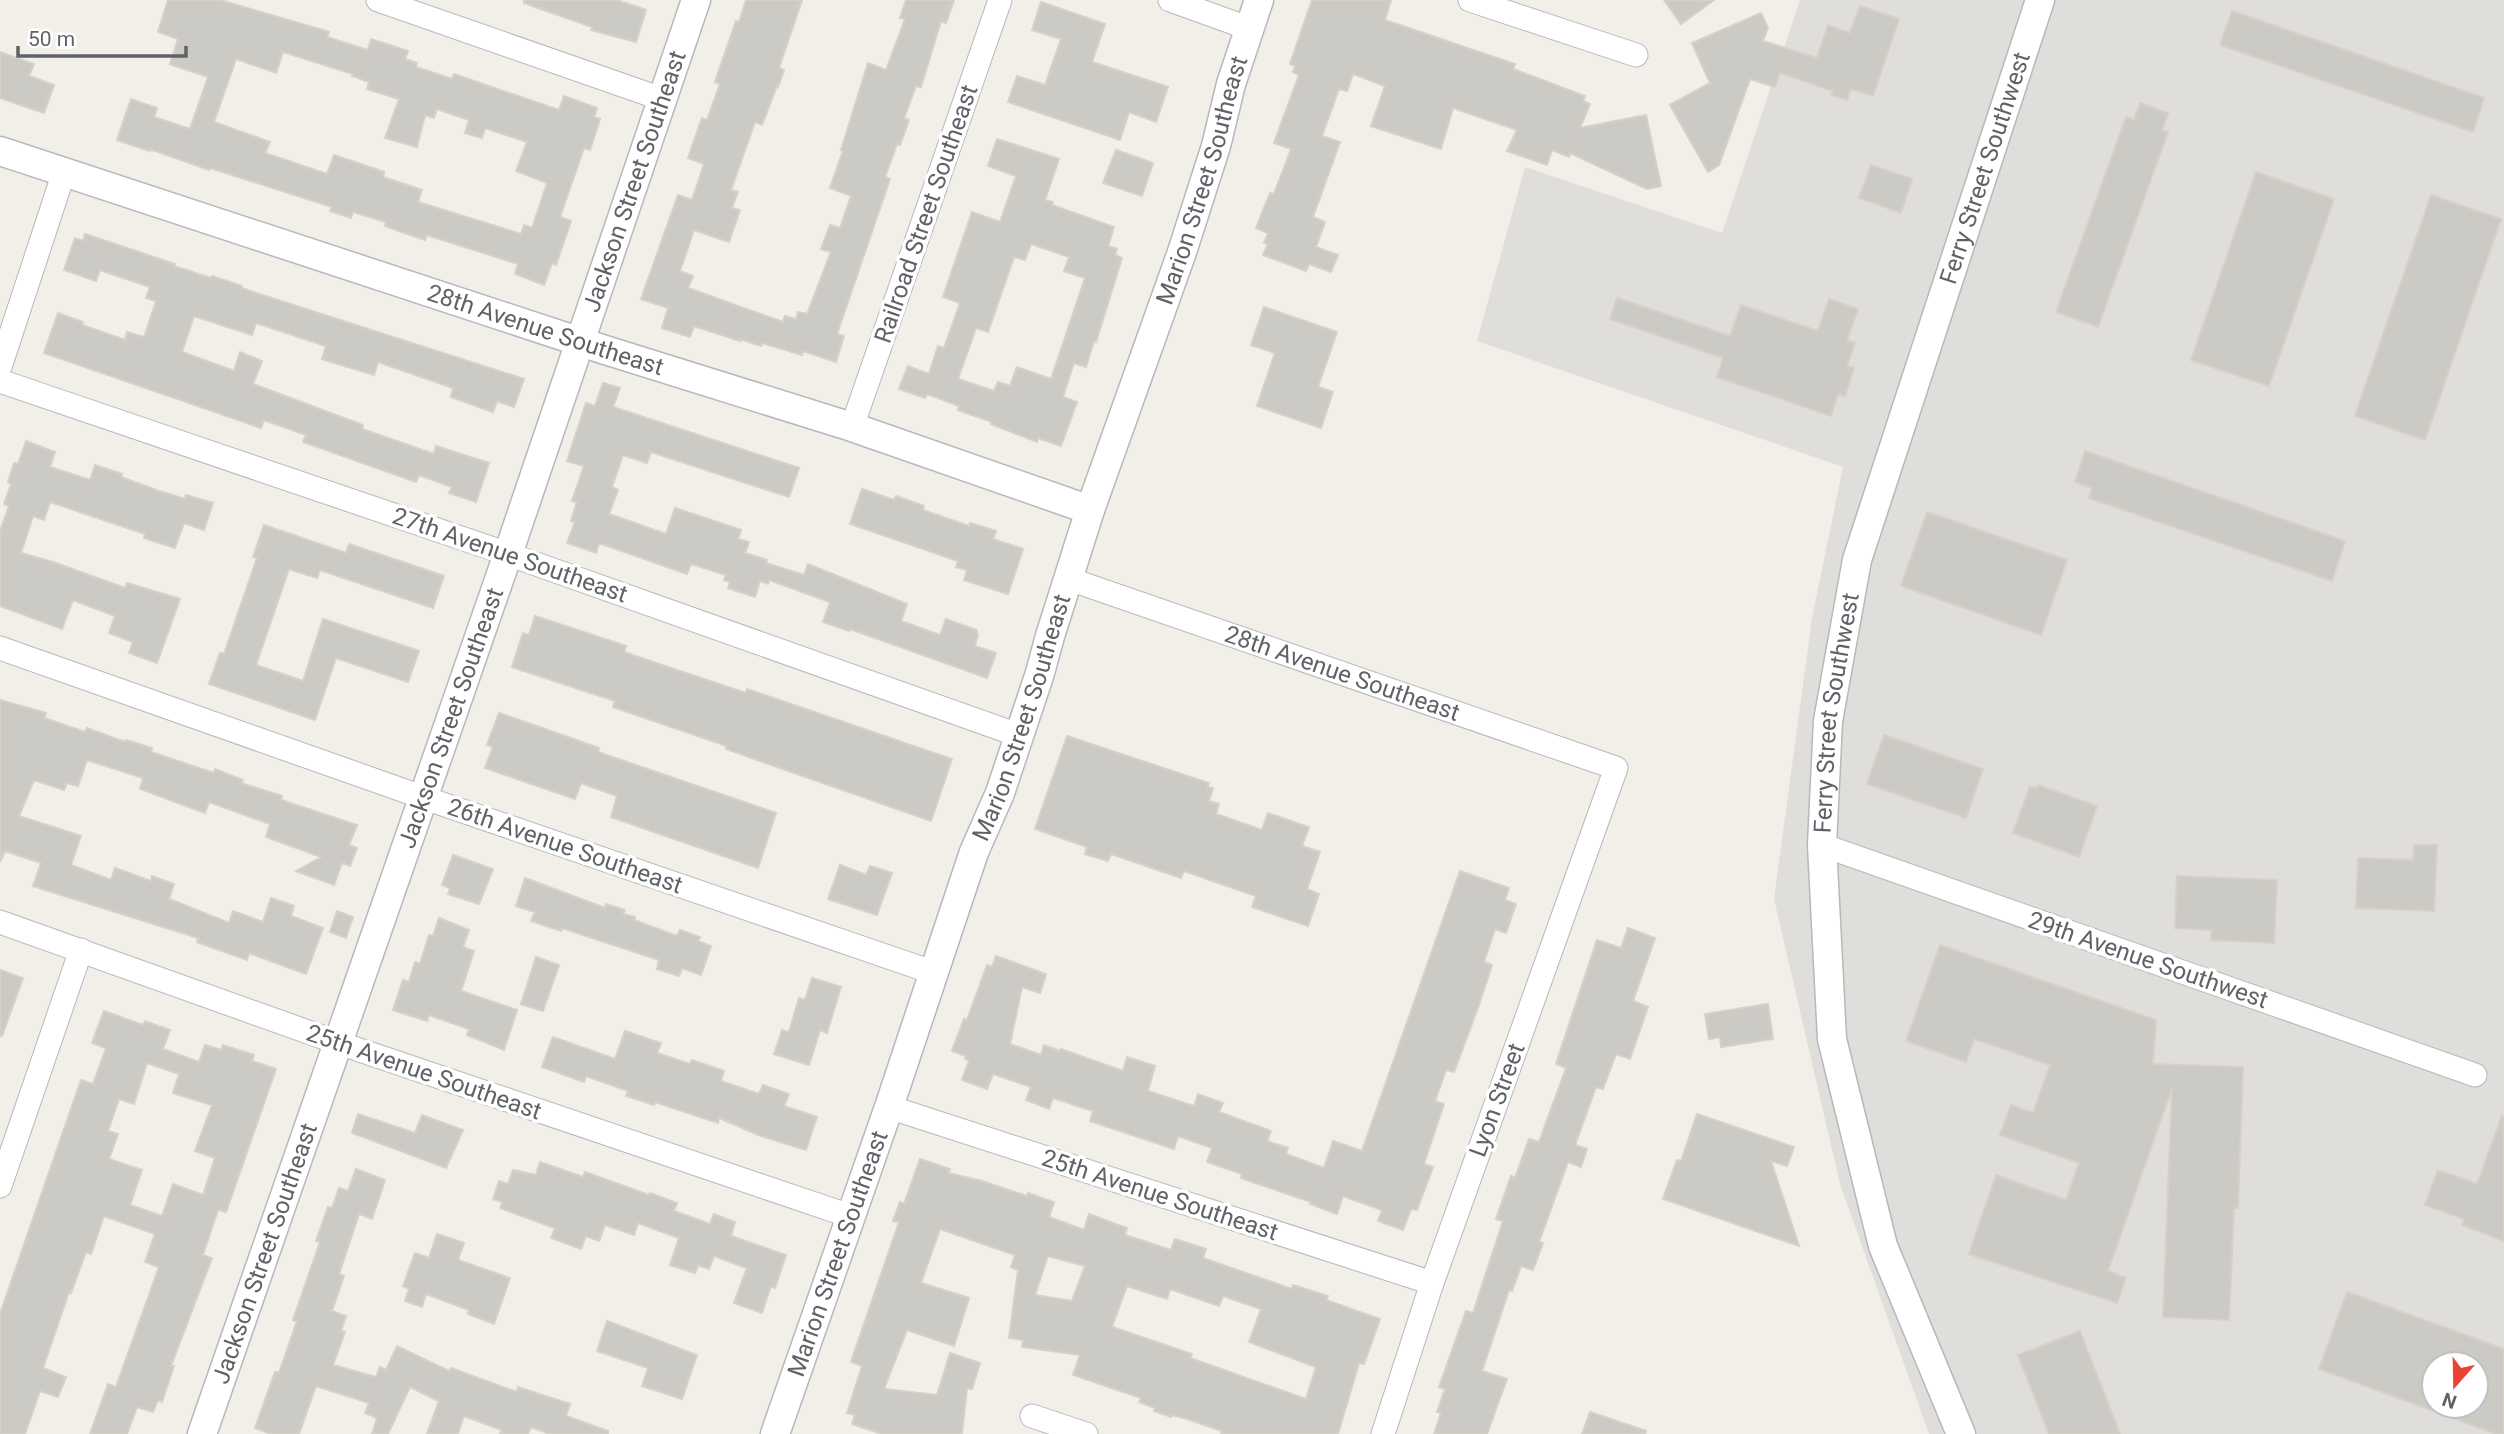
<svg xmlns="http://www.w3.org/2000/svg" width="2504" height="1434" font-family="Roboto,sans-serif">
	<rect width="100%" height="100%" fill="#f1efe8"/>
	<path fill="#e0deda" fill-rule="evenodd" d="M1800,0H2504V1434H1929L1840,1184L1774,899L1812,618L1843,467L1477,341L1525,167L1722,233ZM2434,1364H2476V1406H2434Z"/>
	<path fill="#cccac5" stroke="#d6d1c6" stroke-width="2" fill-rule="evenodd" d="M168,0H220L329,32L327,37L368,50L371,39L408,51L405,59L417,63L416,67L452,79L454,74L559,110L564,96L597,108L594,117L600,119L590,150L584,148L560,217L571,221L556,265L552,263L544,285L515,274L518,264L427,235L425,240L385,226L386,222L353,212L351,218L330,211L332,207L210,168L209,170L150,149V151L117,140L131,99L157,108L154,117L190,129L208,77L170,64L178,39L158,32ZM283,52L353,74L352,76L369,82L367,89L399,99L385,138L417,147L425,115L434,118L437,109L469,120L465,133L482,138L485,128L527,142L516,171L547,183L532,228L524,225L521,234L418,202L422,190L383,177L384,172L334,155L327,174L265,153L270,142L214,122L236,59L276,73Z
		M524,0H617L646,10L636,42L591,30L592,27L524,3Z
		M746,0H802L779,68L784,70L778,87L777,86L762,125L755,122L731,190L738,192L732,208L740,210L729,242L694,230L680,271L693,276L688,288L783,322L785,316L796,319L798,312L807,314L831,252L821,249L830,225L840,228L851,196L830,188L843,151L841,150L868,63L886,70L905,19L900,18L906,0H954L946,23L941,21L921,87L916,86L904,118L909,120L900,145L897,144L885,177L890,179L837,334L844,336L836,362L803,351L802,355L762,343L761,346L740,339V341L694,326L690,337L662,328L668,308L641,299L678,195L692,200L704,164L688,158L702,118L707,120L720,84L715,82L736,21L739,22Z
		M1312,0H1391L1385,20L1515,64L1513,69L1585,96L1583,101L1590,104L1580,128L1646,115L1661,186L1647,189L1570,153L1569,157L1552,150L1547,165L1507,151L1517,130L1453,108L1441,149L1371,126L1385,86L1353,74L1347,91L1339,89L1322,136L1340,142L1313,217L1325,222L1316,247L1338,255L1331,272L1309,264L1306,271L1263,255L1268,244L1264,243L1268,233L1256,228L1270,193L1274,194L1291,149L1274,143L1299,75L1293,72L1295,66L1290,64Z
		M1664,0H1714L1681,24Z
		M1041,2L1105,24L1092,62L1168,87L1156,122L1129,112L1120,140L1008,102L1017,76L1045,85L1061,39L1032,30Z
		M1860,6L1899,19L1873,96L1851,89L1847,100L1831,95L1833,91L1780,73L1775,87L1750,79L1719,165L1708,172L1670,105L1710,83L1692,43L1761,13L1768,28L1763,41L1817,58L1828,25L1850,33Z
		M2232,11L2484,98L2473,132L2220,45Z
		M0,52L34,64L29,76L54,85L44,113L0,98Z
		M2140,103L2168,113L2162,130L2168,132L2098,327L2056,312L2126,117L2134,120Z
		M997,139L1059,159L1045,200L1053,202L1052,205L1114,227L1108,246L1117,249L1115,255L1122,258L1096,342L1094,341L1086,367L1074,363L1063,397L1077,402L1061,446L1038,438L1037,442L991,424L992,422L958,410L959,406L927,394L925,398L899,389L908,366L929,374L938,346L944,348L960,303L943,297L972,212L1000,222L1016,176L988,166ZM1031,244L1069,257L1064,271L1085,278L1051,379L1017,367L1010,386L998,382L994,391L958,379L976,328L988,332L1014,257L1025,260Z
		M1116,150L1153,163L1142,196L1103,183Z
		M1871,165L1912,179L1901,213L1859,198Z
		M2256,172L2334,199L2269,386L2191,360Z
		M2431,195L2501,219L2425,440L2355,416Z
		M85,234L175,264L174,266L211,278L212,276L242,286L241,288L524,379L514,407L497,401L493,412L451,397L453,388L378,362L374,375L322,359L326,346L256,323L252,335L194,316L182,352L234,371L240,352L262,361L253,384L363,425L362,429L434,454L436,446L489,463L476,502L449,493L452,487L419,475L416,482L303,442L306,435L264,420L261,428L44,353L58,313L83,322L82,325L125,340L127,332L144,337L156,301L146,298L150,287L100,270L96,281L64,270L75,238L83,241Z
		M1617,298L1730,336L1741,305L1818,331L1829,299L1858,309L1847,340L1855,343L1847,366L1854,368L1845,396L1838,394L1831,416L1717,377L1723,358L1610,319Z
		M1264,307L1337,332L1318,387L1333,392L1321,428L1257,406L1275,353L1251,345Z
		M603,383L620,388L613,407L799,468L789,497L651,452L647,463L623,455L612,487L618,490L609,514L666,534L675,508L741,530L738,539L749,542L745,553L767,560L766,563L804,575L808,564L907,604L901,621L940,635L946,619L977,630L976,633L978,634L975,646L996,653L987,678L850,629L849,631L823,622L830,602L769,580L768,584L760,581L755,597L728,588L730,582L724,580L726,575L691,564L687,574L599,543L596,553L567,543L575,522L571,521L577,502L572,501L584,466L567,461L586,403L595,406Z
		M26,441L55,452L50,467L90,480L95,465L122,474L121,477L159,491L185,499L186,495L213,503L204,530L184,523L175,548L144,538L145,534L50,502L44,520L33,516L21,553L53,562L125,588L127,583L180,599L157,663L129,653L133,642L109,633L115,616L73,600L62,629L0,606V531L9,506L4,504L11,484L8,482L14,463L18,464Z
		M2085,451L2345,541L2332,581L2089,498L2092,488L2075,482Z
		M862,489L894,500L896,496L924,506L923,510L969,526L970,523L996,531L993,539L1023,549L1008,594L964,580L967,570L956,567L958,561L850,524Z
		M1927,512L2067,560L2041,635L1901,586Z
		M264,525L346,553L349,544L444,576L433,608L320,570L317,578L289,569L256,665L303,681L323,619L419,651L408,682L336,658L315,720L209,684L220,653L224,654L257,558L253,557Z
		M535,616L626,646L624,652L665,666L746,693L747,689L952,759L931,821L726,749L727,746L613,707L615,701L512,667L523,633L529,635Z
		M0,700L46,713L44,718L85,732L87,728L125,742L126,740L152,748L151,752L214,773L215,769L243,780L241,783L282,796L281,800L357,825L349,845L357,848L350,866L342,863L334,885L296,871L321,857L266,837L270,824L209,802L205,813L140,789L143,778L87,760L78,786L67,783L64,790L34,780L19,816L81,836L71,865L111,880L115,868L151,881L152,876L174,884L169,899L229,923L233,911L263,922L271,898L294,906L291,916L323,928L306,974L249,953L247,960L197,942L198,938L33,886L41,863L5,851L0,862Z
		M499,713L599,748L598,752L776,813L758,868L611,817L617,796L581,783L575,799L485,768L493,747L487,745Z
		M1884,735L1983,769L1966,818L1867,784Z
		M1067,736L1209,783L1207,787L1213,788L1209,801L1219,804L1216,814L1262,830L1268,813L1309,827L1302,846L1320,852L1307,889L1319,894L1308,926L1252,907L1256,896L1184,871L1181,878L1111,854L1108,861L1085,854L1087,847L1035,829Z
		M2038,785L2097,806L2079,857L2013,833L2030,786L2037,789Z
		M2414,845H2437L2434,911L2356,908L2358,858L2413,860Z
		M453,855L493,869L479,904L448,894L450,888L442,885Z
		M840,865L866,875L870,866L892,873L877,915L828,899Z
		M1460,871L1509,888L1505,900L1516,904L1506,933L1495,929L1484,962L1492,965L1479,1005L1454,1072L1446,1070L1435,1101L1444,1104L1424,1164L1433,1167L1417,1210L1411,1209L1403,1230L1378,1221L1382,1210L1343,1196L1337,1214L1310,1204L1311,1202L1241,1178L1242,1174L1207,1162L1212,1148L1178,1136L1174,1149L1090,1121L1093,1111L1053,1098L1049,1109L1026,1100L1031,1087L993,1074L987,1089L962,1080L969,1061L965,1059L966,1056L952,1051L964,1019L967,1020L987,965L992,967L996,956L1046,974L1040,993L1022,987L1010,1044L1041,1055L1044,1045L1060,1051L1061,1049L1123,1071L1127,1057L1155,1066L1148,1091L1194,1106L1198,1094L1223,1103L1219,1112L1271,1131L1267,1141L1288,1148L1286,1154L1324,1168L1333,1141L1362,1151Z
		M2177,876L2277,880L2274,943L2211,940L2212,930L2175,928Z
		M525,878L605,908L606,904L625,910L623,914L635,917L634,920L677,936L680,930L700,937L698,941L711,946L701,975L682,968L679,976L657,969L659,960L562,928L561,931L531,921L535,912L516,906Z
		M337,911L353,917L346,938L330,932Z
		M439,918L469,930L463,947L474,951L461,991L517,1010L504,1050L467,1035L469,1029L429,1015L427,1021L393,1010L403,980L409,982L415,962L420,964L429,935L433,936Z
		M1628,928L1655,938L1633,1001L1648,1007L1630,1059L1616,1054L1603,1089L1596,1087L1575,1145L1587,1149L1581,1167L1568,1162L1539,1242L1543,1243L1533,1270L1521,1266L1512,1291L1509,1290L1482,1371L1507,1379L1487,1434H1434L1441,1413L1437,1412L1445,1389L1439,1387L1466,1311L1473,1313L1503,1221L1496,1219L1511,1176L1515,1178L1529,1139L1539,1142L1566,1068L1556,1064L1597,940L1621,948Z
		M1940,945L2156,1020L2153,1064L2243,1067L2238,1208H2234L2229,1320L2163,1317L2172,1088L2108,1271L2126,1278L2117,1303L1969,1254L1996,1175L2066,1200L2079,1163L2000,1135L2011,1105L2033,1113L2050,1065L1974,1039L1966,1062L1906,1041Z
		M536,957L559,965L543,1011L521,1004Z
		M0,970L23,978L2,1036L0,1035Z
		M812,978L841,987L827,1033L820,1030L809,1065L774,1054L782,1030L789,1032L799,998L805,1000Z
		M1768,1004L1773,1039L1721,1047L1720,1037L1709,1039L1705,1014Z
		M104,1011L143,1025L145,1021L170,1030L163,1049L199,1062L205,1045L221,1050L223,1045L254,1055L252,1061L276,1069L226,1212L218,1210L203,1255L212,1258L171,1366H174L162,1402L158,1400L153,1412L137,1407L127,1434H90L108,1384L116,1387L159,1267L145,1262L155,1234L104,1216L91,1254L86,1252L71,1293L69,1292L43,1368L66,1377L58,1397L40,1391L25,1434H0V1314L81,1080L93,1084L106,1048L92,1043ZM147,1063L179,1074L173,1093L212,1105L195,1151L215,1158L203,1195L173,1184L162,1216L130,1205L142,1170L109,1159L118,1134L108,1131L119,1099L134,1104Z
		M625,1031L661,1043L657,1053L690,1064L692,1060L724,1071L721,1081L759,1094L763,1085L789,1094L784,1106L817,1117L806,1150L761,1136L719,1118L718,1123L655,1102L654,1105L626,1096L628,1091L586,1076L584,1082L542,1067L553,1037L615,1059Z
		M358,1114L415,1133L422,1115L463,1130L446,1168L352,1133Z
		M1697,1114L1794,1147L1787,1166L1771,1161L1799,1246L1663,1199L1677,1160L1681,1161Z
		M2502,1116L2504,1117V1241L2462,1225L2464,1219L2425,1205L2438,1170L2477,1184Z
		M920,1159L950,1169L948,1173L982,1181L1027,1196L1028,1193L1054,1202L1049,1217L1084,1230L1089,1214L1127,1228L1125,1235L1171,1250L1175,1239L1206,1249L1203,1258L1292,1289L1293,1285L1328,1296L1326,1300L1380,1319L1364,1364L1359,1363L1338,1434H1221L1222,1431L1184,1418L1172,1415L1171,1417L1154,1411L1155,1408L1139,1402L1141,1398L1073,1375L1080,1355L1022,1347L1023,1340L1009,1338L1018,1270L1011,1267L1015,1255L940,1229L921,1283L969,1298L954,1346L907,1330L884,1389L937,1395L950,1353L980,1363L972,1389L967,1388L962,1434H882L852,1424L855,1415L847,1413L862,1366L851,1362L899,1222L893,1221L900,1202L904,1204ZM1048,1256L1085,1266L1072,1301L1035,1295ZM1127,1286L1167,1299L1170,1289L1219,1306L1223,1296L1261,1309L1249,1342L1316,1367L1306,1399L1190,1358L1192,1354L1112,1327Z
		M540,1162L583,1177L585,1172L649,1195L650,1193L677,1203L674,1211L710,1224L714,1214L735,1222L731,1236L786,1255L775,1288L771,1286L762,1313L734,1303L747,1268L714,1256L709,1269L698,1265L695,1273L670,1265L679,1238L638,1223L634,1235L605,1225L599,1241L586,1236L581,1249L551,1238L555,1228L500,1208L503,1202L493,1199L499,1181L508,1184L513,1170L536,1175Z
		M356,1169L385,1180L372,1219L359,1214L339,1274L344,1276L332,1311L346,1316L341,1331L345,1332L333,1365L376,1377L380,1367L386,1370L397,1346L449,1371L451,1368L517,1392L518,1387L570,1404L566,1416L608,1431V1434H550L531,1427L528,1434H500L502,1430L464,1416L458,1434H427L439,1401L410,1387L388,1434H372L377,1418L365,1413L369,1403L316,1386L299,1434H271L255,1428L275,1372L279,1373L297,1321L293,1320L320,1242L316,1241L328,1207L332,1208L339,1188L348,1191Z
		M437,1234L464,1243L458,1260L510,1278L494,1324L468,1314L469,1310L426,1294L422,1307L405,1301L409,1289L403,1286L415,1253L429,1258Z
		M2347,1292L2504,1349V1434H2496L2319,1369ZM2434,1364H2476V1406H2434Z
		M607,1321L697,1355L682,1399L642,1386L648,1368L597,1351Z
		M2080,1331L2120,1434H2049L2018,1355Z
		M1590,1412L1646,1431L1645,1434H1582Z"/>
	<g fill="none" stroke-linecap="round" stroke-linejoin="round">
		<defs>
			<g id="minor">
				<path d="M378,0L662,99"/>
				<path d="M1170,0L1248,28"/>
				<path d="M1470,0L1636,55"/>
				<path d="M0,367L64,172"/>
				<path d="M0,381L508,554L1018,735"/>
				<path d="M852,427L1000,0"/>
				<path id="s1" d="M1069,579L1616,768L1432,1283L1383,1434"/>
				<path d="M0,648L422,797L932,972"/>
				<path d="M1822,845L2475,1075"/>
				<path d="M0,922L336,1042L850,1216"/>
				<path d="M889,1107L1432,1283"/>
				<path d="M0,1186L81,950"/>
				<path d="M1032,1416L1086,1434"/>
			</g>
			<g id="tertiary">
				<path id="s2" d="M0,151L602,349L852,427L1090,510"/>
				<path id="s3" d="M202,1434L508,554L696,0"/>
				<path id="s4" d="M775,1434L889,1107L974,852L1000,793L1040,673L1050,636L1090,510L1182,252L1216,146L1231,84L1259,0"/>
				<path id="s5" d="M1961,1434L1883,1246L1832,1039L1822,845L1828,721L1857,560L2040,0"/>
			</g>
		</defs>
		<use href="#minor" stroke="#b5b8bc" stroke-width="25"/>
		<use href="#tertiary" stroke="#b5b8bc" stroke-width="31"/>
		<use href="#minor" stroke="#fff" stroke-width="23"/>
		<use href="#tertiary" stroke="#fff" stroke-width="28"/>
	</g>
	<g text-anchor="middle" stroke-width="7" stroke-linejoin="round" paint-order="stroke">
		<g font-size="24" fill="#5f6368" stroke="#fff">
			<text dy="8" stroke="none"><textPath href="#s5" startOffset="1311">Ferry Street Southwest</textPath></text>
			<text dy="8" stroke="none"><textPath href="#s3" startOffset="1325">Jackson Street Southeast</textPath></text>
			<text dy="8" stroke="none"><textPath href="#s4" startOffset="1325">Marion Street Southeast</textPath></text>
			<text transform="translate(926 214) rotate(-71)" y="8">Railroad Street Southeast</text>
			<text dy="8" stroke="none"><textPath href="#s2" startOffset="574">28th Avenue Southeast</textPath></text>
			<text transform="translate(510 555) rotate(19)" y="8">27th Avenue Southeast</text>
			<text dy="8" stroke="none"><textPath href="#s1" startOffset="289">28th Avenue Southeast</textPath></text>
			<text dy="8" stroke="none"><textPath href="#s5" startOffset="744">Ferry Street Southwest</textPath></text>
			<text dy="8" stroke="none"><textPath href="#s3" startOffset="758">Jackson Street Southeast</textPath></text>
			<text dy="8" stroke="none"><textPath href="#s4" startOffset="758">Marion Street Southeast</textPath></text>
			<text transform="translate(565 846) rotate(19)" y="8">26th Avenue Southeast</text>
			<text transform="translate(2148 960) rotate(19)" y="8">29th Avenue Southwest</text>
			<text transform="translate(424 1072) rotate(19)" y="8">25th Avenue Southeast</text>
			<text transform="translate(1497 1100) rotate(-70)" y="8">Lyon Street</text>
			<text transform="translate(1160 1195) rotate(18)" y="8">25th Avenue Southeast</text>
			<text dy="8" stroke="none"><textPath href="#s3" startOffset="191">Jackson Street Southeast</textPath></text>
			<text dy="8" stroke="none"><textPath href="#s4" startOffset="191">Marion Street Southeast</textPath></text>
		</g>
	</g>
	<g transform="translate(2455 1385) rotate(200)"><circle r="33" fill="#ffffff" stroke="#bfc1c3" stroke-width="2"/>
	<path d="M0-5L12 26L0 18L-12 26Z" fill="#ea4335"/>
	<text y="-10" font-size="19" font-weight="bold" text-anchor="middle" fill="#5f6368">N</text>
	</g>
	<path d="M18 46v10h168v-10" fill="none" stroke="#5f6368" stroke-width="3.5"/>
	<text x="28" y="46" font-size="21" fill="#5f6368" stroke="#ffffff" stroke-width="5" paint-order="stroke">50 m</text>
</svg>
